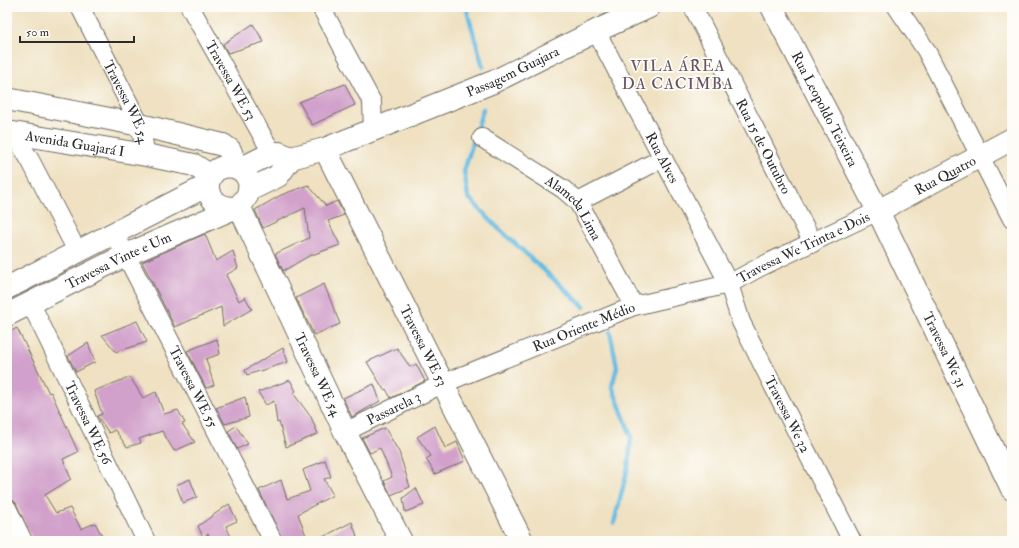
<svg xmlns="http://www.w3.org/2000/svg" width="1019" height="548" font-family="'IM FELL Double Pica',serif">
	<rect width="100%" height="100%" fill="#fdfcf7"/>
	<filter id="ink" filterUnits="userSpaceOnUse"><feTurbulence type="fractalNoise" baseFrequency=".025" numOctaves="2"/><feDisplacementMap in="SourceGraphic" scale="8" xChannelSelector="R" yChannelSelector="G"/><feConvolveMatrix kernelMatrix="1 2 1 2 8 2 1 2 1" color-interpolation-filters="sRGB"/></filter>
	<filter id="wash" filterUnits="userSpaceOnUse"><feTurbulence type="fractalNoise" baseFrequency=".012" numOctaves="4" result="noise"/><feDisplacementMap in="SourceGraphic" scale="16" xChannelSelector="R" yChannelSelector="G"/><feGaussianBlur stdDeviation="0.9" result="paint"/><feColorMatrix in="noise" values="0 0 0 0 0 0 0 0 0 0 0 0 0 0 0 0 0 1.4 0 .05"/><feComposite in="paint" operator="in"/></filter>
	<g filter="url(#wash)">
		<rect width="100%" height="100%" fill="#efe1c1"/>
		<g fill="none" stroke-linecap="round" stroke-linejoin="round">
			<path stroke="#67bce3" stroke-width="4.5" d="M466,7L483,67
				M483,109L464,171L468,197L497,227L584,307
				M610,332L617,367L612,386L631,436L629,463L614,523"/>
		</g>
		<g id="blocks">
			<path fill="#d1a0cb" d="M253,24L264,42L228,53L223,44Z
				M345,84L355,105L312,125L299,102Z
				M308,185L326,206L337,201L344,215L328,221L340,245L309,256L283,271L275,254L309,238L305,208L263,228L255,210L281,195Z
				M205,234L216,261L233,251L238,268L226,275L239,301L245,297L252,309L223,326L221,307L175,327L142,262Z
				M324,284L340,324L314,335L296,298Z
				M137,321L147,342L116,352L102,335Z
				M17,328L49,393L51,392L78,452L63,459L71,479L45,495L56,513L70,508L81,529L95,523L105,541H33L16,503L7,495V333Z
				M217,339L220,354L206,359L214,385L206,388L187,351Z
				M88,343L95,362L76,372L68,356Z
				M283,348L288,362L247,375L245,370Z
				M397,348L410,367L416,364L425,381L391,398L386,389L384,390L367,362Z
				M130,377L143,398L156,392L164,414L178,410L185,423L182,424L195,442L174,451L162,431L139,439L141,443L127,447L115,430L109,433L97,416L102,414L94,391Z
				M290,380L296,391L293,393L311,417L318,434L286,447L279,422L277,423L274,401L266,405L258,392Z
				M374,384L380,401L352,417L343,398Z
				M245,397L249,417L225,424L216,408Z
				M236,426L248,444L237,449L228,431Z
				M435,426L445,448L457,442L465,461L435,474L426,459L431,456L417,437Z
				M385,428L399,452L410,487L391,495L384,481L392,477L380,448L370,453L362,438Z
				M325,460L331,477L324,479L333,495L298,514L308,541H283L259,490L281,480L287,499L310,491L303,470Z
				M190,479L197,497L183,503L176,485Z
				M416,488L424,505L405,512L403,498Z
				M229,504L237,521L226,526L233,541H212L208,534L203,537L198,526Z
				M352,522L357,536L351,541H315Z"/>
		</g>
	</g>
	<g filter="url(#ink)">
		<use href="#blocks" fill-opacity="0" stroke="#706b60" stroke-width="1"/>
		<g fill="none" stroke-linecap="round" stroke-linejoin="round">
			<defs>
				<g id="minor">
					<path id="s1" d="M80,7L140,125L146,155"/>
					<path id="s2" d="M190,7L272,153"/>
					<path d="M321,7L372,102L373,130"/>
					<path id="s3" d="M693,7L813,243"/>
					<path d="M897,7L926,50L1012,219"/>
					<path id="s4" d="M596,31L729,284L741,322L852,541"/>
					<path d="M14,134L30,160L77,251"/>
					<path id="s5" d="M482,138L563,189L578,202L634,306"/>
					<path d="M578,202L663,158"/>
					<path id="s6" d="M114,232L273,541"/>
					<path id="s7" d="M31,304L146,541"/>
					<path id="s8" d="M345,432L442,384L634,306L729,284L760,267L878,211"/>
					<path d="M7,508L23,541"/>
				</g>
				<g id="major">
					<path id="s9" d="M772,7L878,211L1012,489"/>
					<path d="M7,99L140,125L223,145L230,150L237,168"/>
					<path id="s10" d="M7,132L146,155L194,165L211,176"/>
					<path id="s11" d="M325,149L522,541"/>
					<path id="s12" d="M240,169L272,153H279L291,158L325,149L493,82L596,31L649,7"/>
					<path d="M249,190L278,176L291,158"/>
					<path id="s13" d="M239,206L345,432L401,541"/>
					<path id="s14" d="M878,211L1012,139"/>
					<path d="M7,288L208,185"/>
					<path id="s15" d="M7,315L126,255L239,206C246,199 251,192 249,182C247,175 241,169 234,167C204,161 196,204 231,208"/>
				</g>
			</defs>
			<use href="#minor" stroke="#706b60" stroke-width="20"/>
			<use href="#major" stroke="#706b60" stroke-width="24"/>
			<use href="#minor" stroke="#fff" stroke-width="18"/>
			<use href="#major" stroke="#fff" stroke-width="22"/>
		</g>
	</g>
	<g text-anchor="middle" stroke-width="3.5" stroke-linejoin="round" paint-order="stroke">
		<g font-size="14" fill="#2b2b2b" stroke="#fdfcf7">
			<text dy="5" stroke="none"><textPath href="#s12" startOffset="294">Passagem Guajara</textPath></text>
			<text dy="5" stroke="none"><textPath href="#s2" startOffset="84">Travessa WE 53</textPath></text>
			<text dy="5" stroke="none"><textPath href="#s1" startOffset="106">Travessa WE 54</textPath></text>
			<text dy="5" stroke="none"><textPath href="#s9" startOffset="115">Rua Leopoldo Teixeira</textPath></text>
			<text dy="5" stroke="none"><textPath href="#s10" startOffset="69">Avenida Guajará I</textPath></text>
			<text dy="5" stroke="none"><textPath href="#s3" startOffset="156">Rua 15 de Outubro</textPath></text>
			<text dy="5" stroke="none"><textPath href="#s4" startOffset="143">Rua Alves</textPath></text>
			<text dy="5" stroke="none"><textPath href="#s14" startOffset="76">Rua Quatro</textPath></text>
			<text dy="5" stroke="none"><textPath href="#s5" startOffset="117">Alameda Lima</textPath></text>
			<text dy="5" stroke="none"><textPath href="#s8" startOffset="496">Travessa We Trinta e Dois</textPath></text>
			<text dy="5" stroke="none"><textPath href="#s15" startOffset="124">Travessa Vinte e Um</textPath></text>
			<text dy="5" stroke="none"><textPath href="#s8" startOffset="261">Rua Oriente Médio</textPath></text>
			<text dy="5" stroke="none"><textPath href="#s11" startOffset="220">Travessa WE 53</textPath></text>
			<text dy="5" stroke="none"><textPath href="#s9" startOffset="384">Travessa We 31</textPath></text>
			<text dy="5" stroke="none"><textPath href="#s13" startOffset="186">Travessa WE 54</textPath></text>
			<text dy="5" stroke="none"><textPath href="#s6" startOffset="174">Travessa WE 55</textPath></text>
			<text dy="5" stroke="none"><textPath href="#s8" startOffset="54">Passarela 3</textPath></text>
			<text dy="5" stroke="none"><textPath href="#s4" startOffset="429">Travessa We 32</textPath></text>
			<text dy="5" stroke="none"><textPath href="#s7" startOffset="132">Travessa WE 56</textPath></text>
		</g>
		<g font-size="16" letter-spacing="1" fill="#655463" stroke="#fdfcf7">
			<text x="678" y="71">VILA ÁREA<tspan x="678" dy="18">DA CACIMBA</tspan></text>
		</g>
	</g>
	<rect width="1019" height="548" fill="none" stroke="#fdfcf7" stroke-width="24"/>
	<path d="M20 36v6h114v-6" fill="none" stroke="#2b2b2b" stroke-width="2"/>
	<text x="26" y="36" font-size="12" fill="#2b2b2b" stroke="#fdfcf7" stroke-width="3" paint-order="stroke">50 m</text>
</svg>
